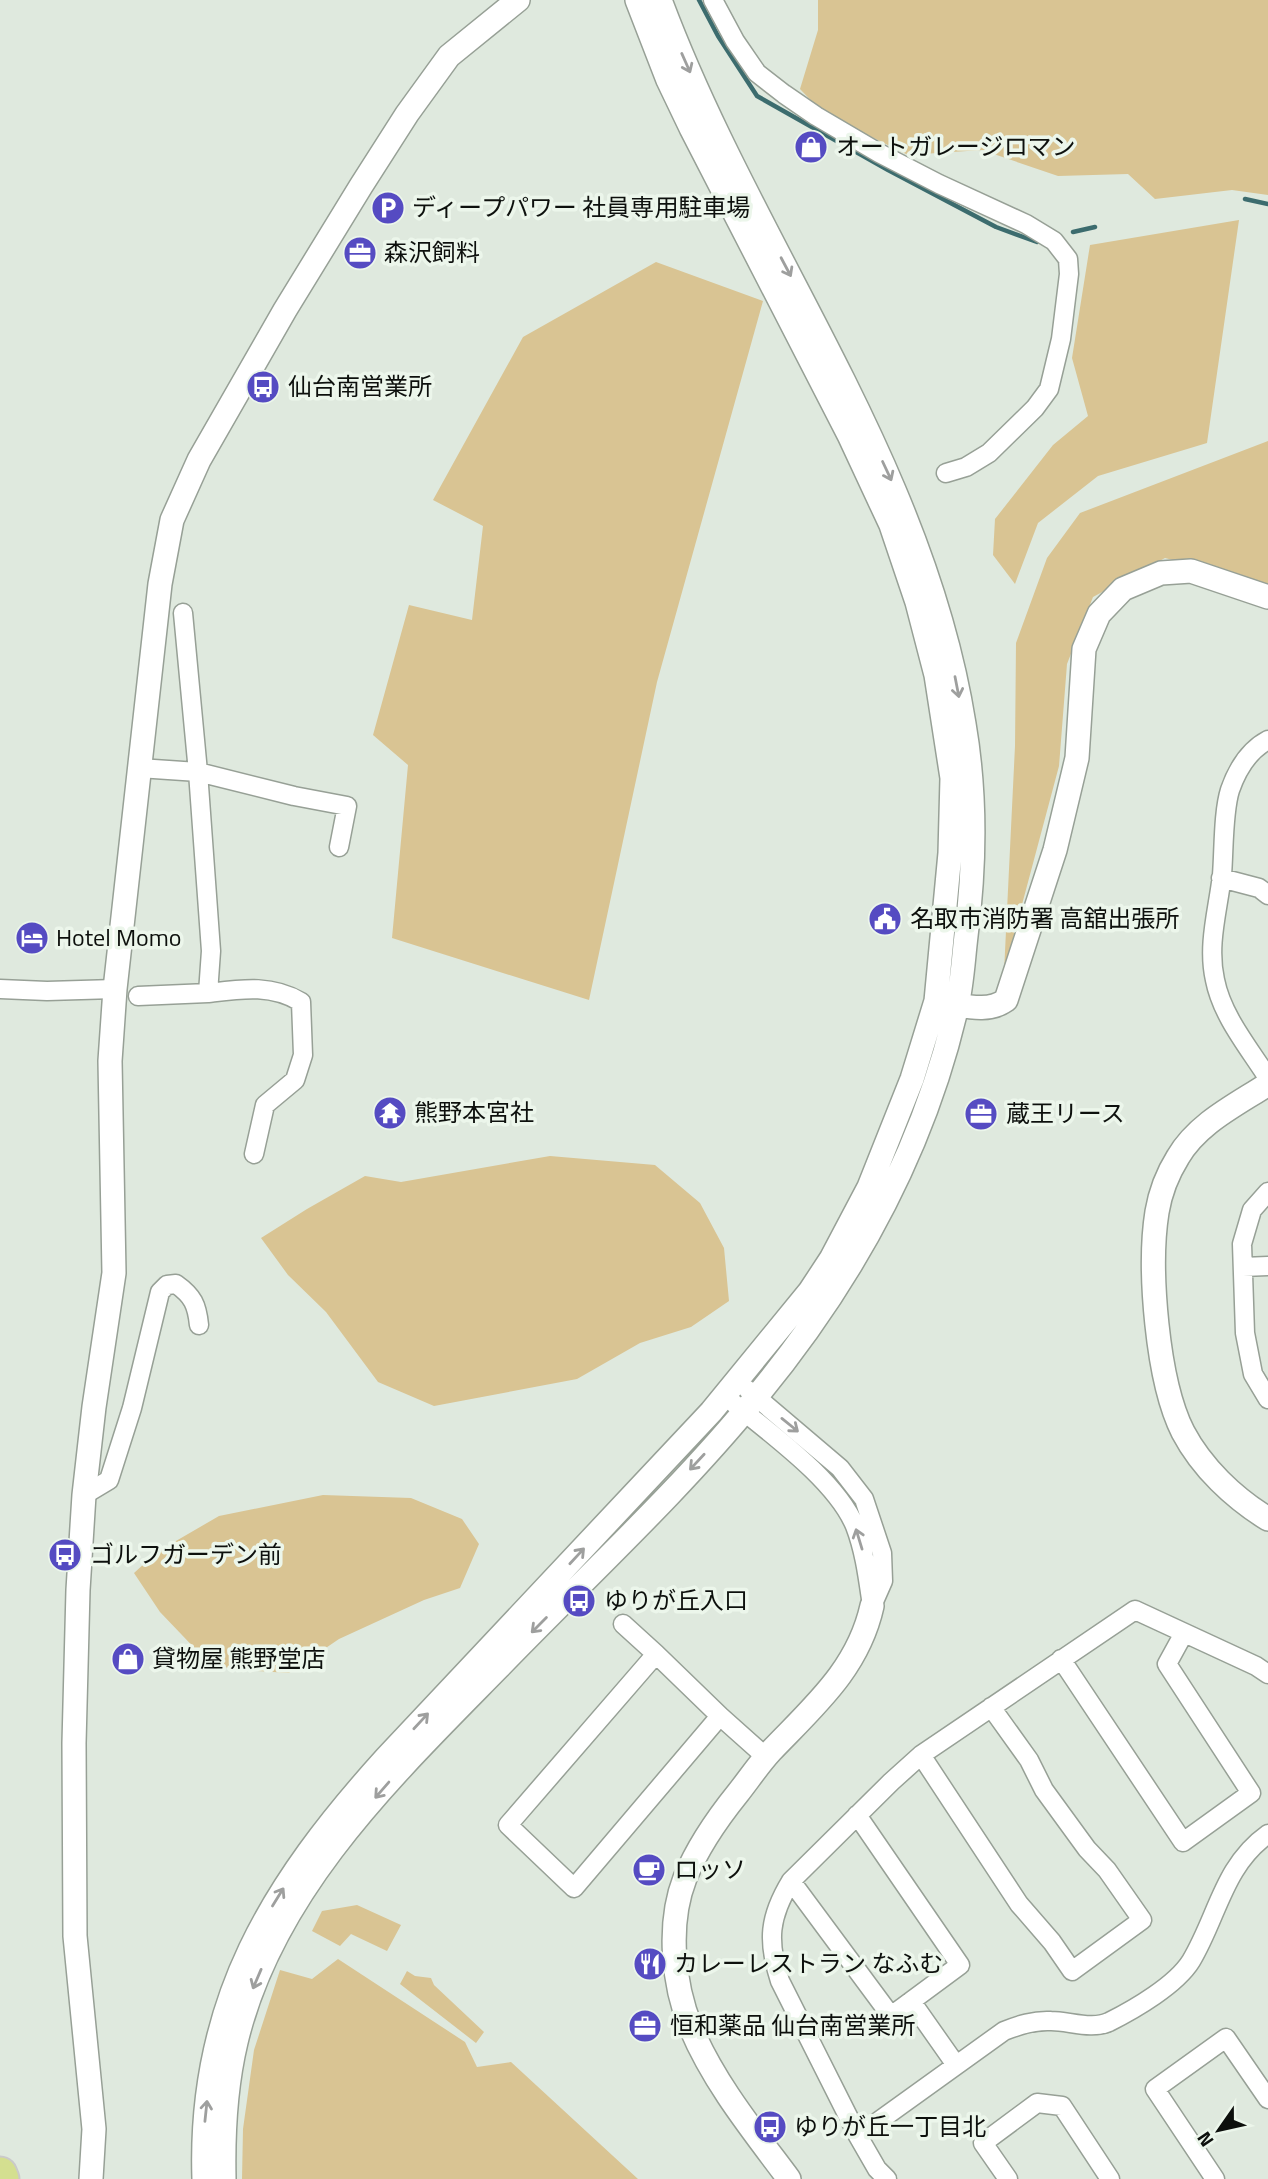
<svg xmlns="http://www.w3.org/2000/svg" width="1268" height="2179" font-family="'Titillium Web','Noto Sans JP',sans-serif">
	<rect width="100%" height="100%" fill="#dfe9de"/>
	<path fill="#d9c493" d="M818,0H1268V195L1232,190L1155,199L1128,174L1058,176L982,150L908,155L823,113L800,89L818,30Z
		M1239,220L1207,443L1098,476L1038,523L1015,584L993,555L995,519L1053,445L1088,416L1072,358L1090,245Z
		M656,262L763,301L657,682L589,1000L392,938L408,765L373,735L409,605L472,620L483,526L433,500L523,337Z
		M1268,441V585L1165,558L1093,597L1067,664L1059,766L1004,972L1015,746L1016,643L1047,558L1080,513Z
		M550,1156L655,1165L700,1203L724,1248L729,1301L691,1327L640,1343L577,1379L434,1406L378,1382L326,1312L288,1275L261,1238L307,1209L365,1176L401,1182Z
		M323,1495L411,1498L462,1519L479,1544L460,1588L424,1600L339,1639L289,1673L230,1669L203,1657L160,1612L134,1573L157,1552L219,1516Z
		M357,1905L401,1925L387,1951L351,1934L340,1946L312,1931L322,1911Z
		M338,1959L465,2042L477,2067L511,2062L638,2179H242L243,2129L254,2050L280,1970L312,1979Z
		M407,1971L415,1976L431,1978L434,1985L484,2032L476,2043L400,1984Z"/>
	<g fill="none" stroke-linecap="round" stroke-linejoin="round">
		<path stroke="#3c6c6e" stroke-width="4.5" d="M699,0L718,36L757,96L888,170L996,227L1037,242
			M1245,199L1268,204
			M1073,232L1095,227"/>
		<defs>
			<path id="minor" d="M713,0L735,41L757,73L784,94L816,116L879,153L939,184L1026,224L1054,241L1068,259L1069,274L1061,339L1049,389L1035,408L989,453L966,467L946,473
				M1268,740C1249,750 1237,770 1230,790C1223,812 1224,850 1222,875C1218,910 1207,945 1215,980C1222,1016 1249,1048 1268,1078
				M139,768L198,772L183,613
				M1221,878L1259,888L1268,895
				M0,989L47,991L115,989
				M208,993C241,989 271,984 301,1002L303,1055L295,1080L265,1105L254,1154
				M138,996L208,993L211,951L198,772L294,796L347,806L339,847
				M1268,1192L1252,1210L1242,1244L1245,1333L1253,1374L1268,1399
				M1243,1267L1268,1266
				M748,1390L840,1468L864,1499L882,1553L883,1581L872,1606
				M725,1396C765,1430 835,1478 855,1526C865,1552 868,1579 872,1606
				M84,1495L109,1480L132,1408L160,1292L167,1285L176,1284C193,1296 197,1305 199,1325
				M623,1624L656,1654
				M1061,1659L1183,1842L1251,1793L1167,1664L1184,1633
				M720,1716L574,1888L508,1825L656,1654L720,1716L766,1757
				M921,1755L1019,1904L1052,1942L1072,1971L1142,1920L1107,1870L1087,1849L1044,1790L1029,1760L991,1707
				M791,1881L891,2016L960,1965L857,1815
				M911,2001L956,2065
				M858,2136L1004,2031C1019,2025 1034,2020 1051,2021C1069,2021 1092,2030 1109,2022C1135,2009 1176,1985 1191,1961C1218,1916 1223,1866 1268,1834
				M887,2179L877,2169L858,2136L780,1981C767,1941 769,1917 791,1881L891,1782L921,1755L1135,1610L1256,1666L1268,1674
				M1008,2179L983,2143L1037,2103L1062,2106L1110,2179
				M1215,2179L1155,2089L1226,2038L1268,2099"/>
			<path id="tertiary" d="M944,1003C966,1006 988,1013 1006,1000L1055,850L1077,758L1084,649L1099,614L1123,589L1161,573L1191,571L1268,597
				M1268,1084C1236,1105 1198,1123 1178,1157C1168,1173 1160,1194 1157,1212C1148,1268 1157,1381 1183,1432C1202,1468 1234,1498 1268,1519
				M91,2179L94,2129L75,1936L74,1743L78,1590L84,1495L94,1407L114,1273L110,1061L115,989L160,584L172,520L199,460L285,310L361,186L407,114L449,56L518,0
				M204,2179C198,2003 272,1884 386,1758L711,1412L810,1291L831,1259L869,1187L912,1079L936,1001L950,853L952,778L936,675L917,602L891,525L849,435L691,128L668,80L637,0
				M224,2179C223,2133 225,2088 236,2042C272,1890 392,1776 498,1668C585,1578 678,1493 757,1396C851,1282 922,1155 956,1010C962,986 963,961 966,936C975,866 976,794 964,724C922,459 752,247 660,0
				M789,2179C754,2132 714,2083 691,2028C673,1984 667,1924 685,1878C698,1846 717,1819 738,1793C749,1779 759,1764 771,1751C814,1706 858,1669 872,1606"/>
			<path id="motorway" d="M0,2174L2,2179"/>
		</defs>
		<use href="#minor" stroke="#97a096" stroke-width="21"/>
		<use href="#tertiary" stroke="#97a096" stroke-width="26"/>
		<use href="#motorway" stroke="#cacaca" stroke-width="37"/>
		<use href="#minor" stroke="#fff" stroke-width="18"/>
		<use href="#tertiary" stroke="#fff" stroke-width="23"/>
		<use href="#motorway" stroke="#d4df90" stroke-width="33"/>
	</g>
	<defs><path id="oneway-shaft" d="M-6 0H5M1.5-3L5.5 0L1.5 3" fill="none" stroke-width="1.6" stroke-linecap="round" stroke-linejoin="round" transform="scale(1.75)"/></defs>
	<g stroke="#9e9f9e">
		<use href="#oneway-shaft" transform="translate(686 63) rotate(66)"/>
		<use href="#oneway-shaft" transform="translate(786 267) rotate(62)"/>
		<use href="#oneway-shaft" transform="translate(887 471) rotate(65)"/>
		<use href="#oneway-shaft" transform="translate(957 687) rotate(79)"/>
		<use href="#oneway-shaft" transform="translate(790 1425) rotate(39)"/>
		<use href="#oneway-shaft" transform="translate(697 1462) rotate(133)"/>
		<use href="#oneway-shaft" transform="translate(859 1539) rotate(-107)"/>
		<use href="#oneway-shaft" transform="translate(577 1556) rotate(-47)"/>
		<use href="#oneway-shaft" transform="translate(539 1625) rotate(135)"/>
		<use href="#oneway-shaft" transform="translate(421 1721) rotate(-47)"/>
		<use href="#oneway-shaft" transform="translate(382 1790) rotate(131)"/>
		<use href="#oneway-shaft" transform="translate(278 1897) rotate(-58)"/>
		<use href="#oneway-shaft" transform="translate(257 1979) rotate(113)"/>
		<use href="#oneway-shaft" transform="translate(206 2111) rotate(-84)"/>
	</g>
	<defs>
		<symbol id="shop-disc" viewBox="-11 -11 22 22"><circle r="9.5" fill="#554bc2" stroke="#ecf6eb"/><path d="M-5-2.5h2.3a2.7 3.5 0 0 1 5.4 0H5L5.5 6h-11ZM-1.5-2.5h3a1.5 2.3 0 0 0-3 0Z" fill="#fff"/></symbol>
		<symbol id="parking-disc" viewBox="-11 -11 22 22"><circle r="9.5" fill="#554bc2" stroke="#ecf6eb"/><path d="M-3.5-5.5H1a3.5 3.5 0 0 1 0 7H-1V5.5H-3.5ZM-1-3.4V-.6H.8a1.4 1.4 0 0 0 0-2.8Z" fill="#fff"/></symbol>
		<symbol id="office-disc" viewBox="-11 -11 22 22"><circle r="9.5" fill="#554bc2" stroke="#ecf6eb"/><path d="M-6-3h4V-5.5h4V-3h4V5H-6ZM-1-4.5V-3h2v-1.5ZM-6 0V1H6V0Z" fill="#fff"/></symbol>
		<symbol id="bus-disc" viewBox="-11 -11 22 22"><circle r="9.5" fill="#554bc2" stroke="#ecf6eb"/><path d="M-5-6H5V4H4V6H2V4H-2V6H-4V4H-5ZM-3.5-4V0h7V-4ZM-3.5 1.2v1.5H-2V1.2ZM2 1.2v1.5H3.5V1.2Z" fill="#fff"/></symbol>
		<symbol id="civic-disc" viewBox="-11 -11 22 22"><circle r="9.5" fill="#554bc2" stroke="#ecf6eb"/><path d="M-.6-6.5H3V-4.5H.6V-3L4-1V1h2V6H-6V1h2V-1L-.6-3ZM-1.2 2.5V6h2.4V2.5Z" fill="#fff"/></symbol>
		<symbol id="hotel-disc" viewBox="-11 -11 22 22"><circle r="9.5" fill="#554bc2" stroke="#ecf6eb"/><path d="M-6-4.5h1.5V1H6V5H4.5V3h-9V5H-6ZM-4 0a1.8 1.8 0 1 1 3.6 0ZM.5 0V-2.5h3Q6-2.5 6 0Z" fill="#fff"/></symbol>
		<symbol id="temple-disc" viewBox="-11 -11 22 22"><circle r="9.5" fill="#554bc2" stroke="#ecf6eb"/><path d="M0-6L5-2H3V0L6.5 2.5H4V6H1.5V3h-3V6H-4V2.5H-6.5L-3 0V-2H-5Z" fill="#fff"/></symbol>
		<symbol id="cafe-disc" viewBox="-11 -11 22 22"><circle r="9.5" fill="#554bc2" stroke="#ecf6eb"/><path d="M-5.5-4.5H6V0H3Q3 3.5 0 3.5H-2.5Q-5.5 3.5-5.5 0ZM3-3.2v2h1.7v-2ZM-6 4.5H4V6H-6Z" fill="#fff"/></symbol>
		<symbol id="restaurant-disc" viewBox="-11 -11 22 22"><circle r="9.5" fill="#554bc2" stroke="#ecf6eb"/><path d="M-5-6h1v4h1v-4h1v4h1v-4h1v5L-1.5 .5V6h-2V.5L-5-1ZM5-6V6H3V1.5H1.5Q1.5-4 5-6Z" fill="#fff"/></symbol>
	</defs>
	<g fill-rule="evenodd">
		<use href="#shop-disc" x="792" y="128" width="38" height="38"/>
		<use href="#parking-disc" x="369" y="189" width="38" height="38"/>
		<use href="#office-disc" x="341" y="234" width="38" height="38"/>
		<use href="#bus-disc" x="244" y="368" width="38" height="38"/>
		<use href="#civic-disc" x="866" y="900" width="38" height="38"/>
		<use href="#hotel-disc" x="13" y="919" width="38" height="38"/>
		<use href="#temple-disc" x="371" y="1094" width="38" height="38"/>
		<use href="#office-disc" x="962" y="1095" width="38" height="38"/>
		<use href="#bus-disc" x="46" y="1536" width="38" height="38"/>
		<use href="#bus-disc" x="560" y="1582" width="38" height="38"/>
		<use href="#shop-disc" x="109" y="1640" width="38" height="38"/>
		<use href="#cafe-disc" x="630" y="1851" width="38" height="38"/>
		<use href="#restaurant-disc" x="631" y="1945" width="38" height="38"/>
		<use href="#office-disc" x="626" y="2007" width="38" height="38"/>
		<use href="#bus-disc" x="751" y="2108" width="38" height="38"/>
	</g>
	<g text-anchor="middle" stroke-width="7" stroke-linejoin="round" paint-order="stroke">
		<g font-size="24" fill="#0d100d" stroke="#ecf6eb" text-anchor="start">
			<text x="836" y="155">オートガレージロマン</text>
			<text x="412" y="216">ディープパワー 社員専用駐車場</text>
			<text x="384" y="261">森沢飼料</text>
			<text x="288" y="395">仙台南営業所</text>
			<text x="910" y="927">名取市消防署 高舘出張所</text>
			<text x="56" y="946">Hotel Momo</text>
			<text x="414" y="1121">熊野本宮社</text>
			<text x="1006" y="1122">蔵王リース</text>
			<text x="90" y="1563">ゴルフガーデン前</text>
			<text x="604" y="1609">ゆりが丘入口</text>
			<text x="152" y="1667">貸物屋 熊野堂店</text>
			<text x="674" y="1878">ロッソ</text>
			<text x="674" y="1972">カレーレストラン なふむ</text>
			<text x="670" y="2034">恒和薬品 仙台南営業所</text>
			<text x="794" y="2135">ゆりが丘一丁目北</text>
		</g>
	</g>
	<g transform="translate(1219 2130) rotate(236)" stroke="#ecf6eb" stroke-width="5" paint-order="stroke">
	<path d="M0-5L12 26L0 18L-12 26Z" fill="#0d100d"/>
	<text y="-10" font-size="19" font-weight="bold" text-anchor="middle" fill="#0d100d">N</text>
	</g>
</svg>
